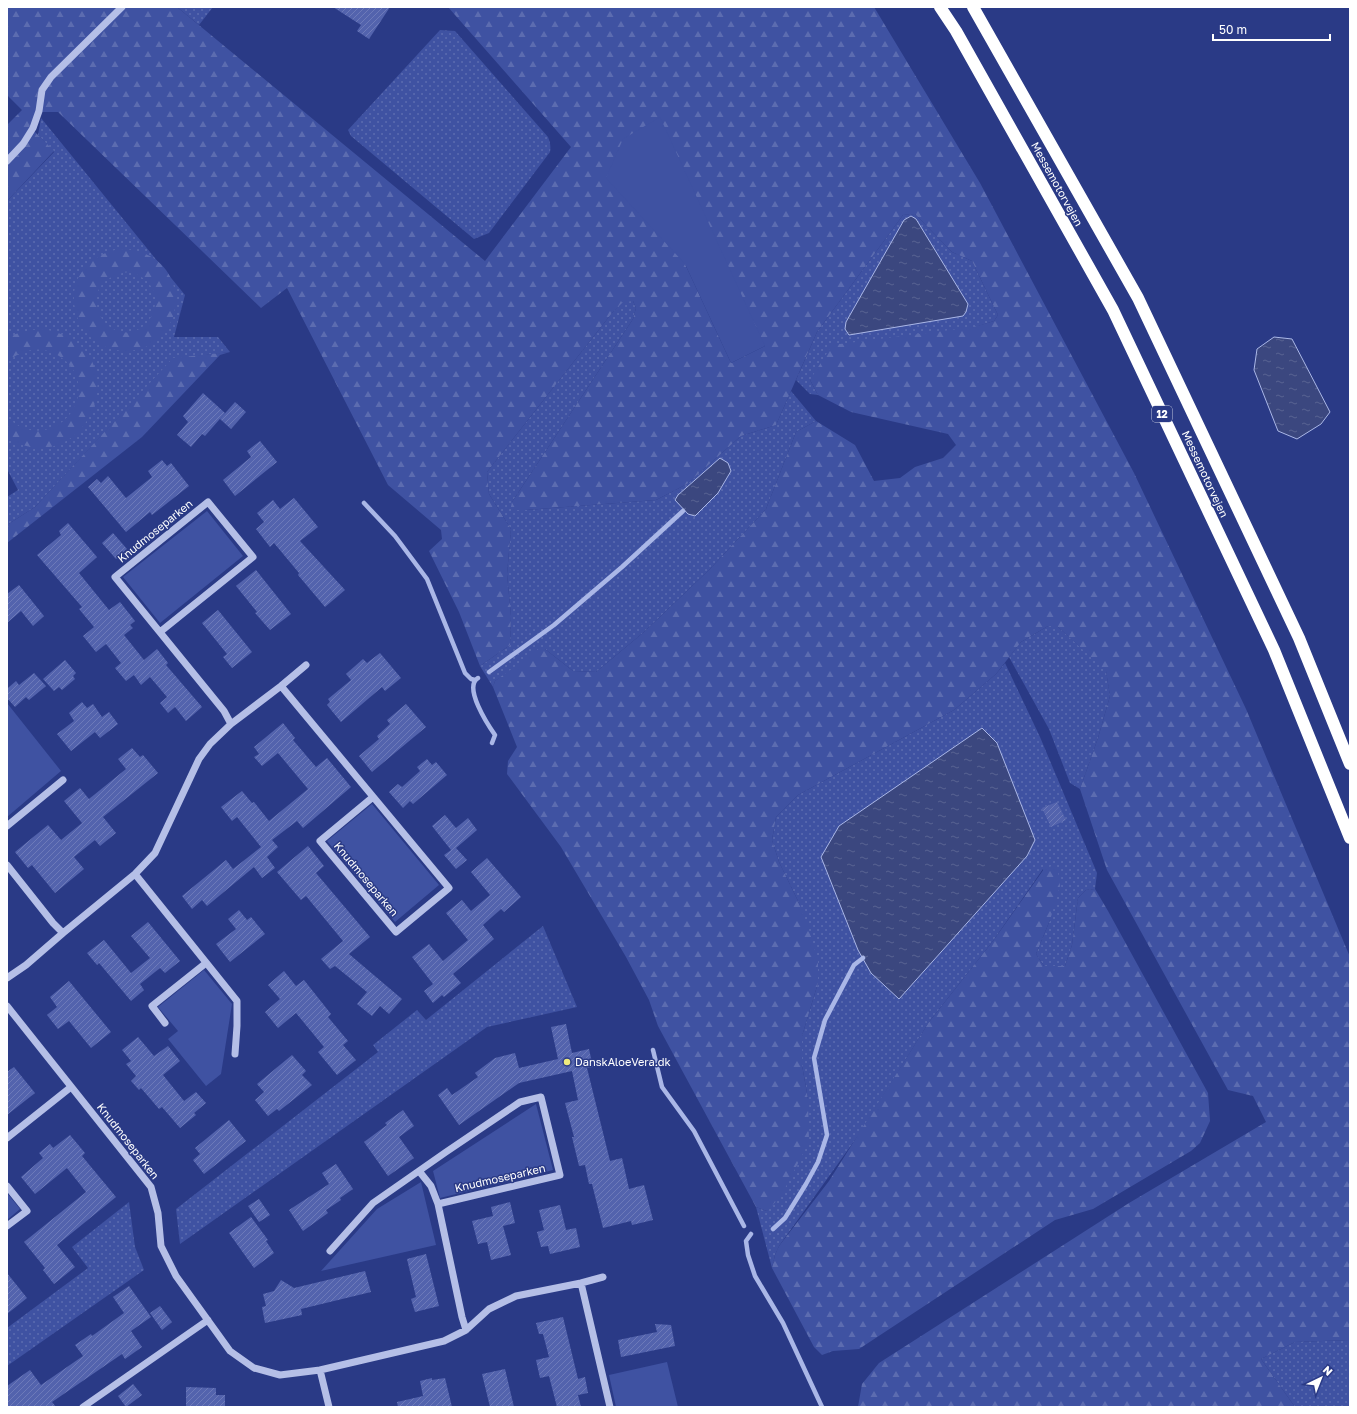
<svg xmlns="http://www.w3.org/2000/svg" width="1357" height="1414" font-family="'Golos Text',sans-serif">
	<defs>
		<pattern id="grass-dots" width="8" height="8" patternUnits="userSpaceOnUse"><rect width="8" height="8" fill="#3f52a2"/><path d="M2 2h.1M6 6h.1" fill="none" stroke="#5c6cb0" stroke-width="1.8" stroke-linecap="round"/></pattern>
		<pattern id="forest-firs" width="22" height="20" patternUnits="userSpaceOnUse"><rect width="22" height="20" fill="#3f52a2"/><path d="M5 1l3.5 6h-7zM16 11l3.5 6h-7z" fill="#5c6cb0"/></pattern>
		<pattern id="water-ripples" width="26" height="14" patternUnits="userSpaceOnUse"><rect width="26" height="14" fill="#3b477f"/><path d="M2 4q2-2 4 0t4 0M15 11q2-2 4 0t4 0" fill="none" stroke="#586392"/></pattern>
		<pattern id="building-hatch" width="6" height="6" patternUnits="userSpaceOnUse"><rect width="6" height="6" fill="#5363ad"/><path d="M-1 1l2-2M0 6l6-6M5 7l2-2" fill="none" stroke="#6d7ab9"/></pattern>
	</defs>
	<rect width="100%" height="100%" fill="#2a3a86"/>
	<path fill="url(#grass-dots)" fill-rule="evenodd" d="M177,7H213L199,25Z
		M440,30L455,31L548,137C550,142 551,146 550,152L489,233L474,239L351,136L348,130Z
		M41,118L185,295L174,337H218L230,352L173,359L35,507L7,525V497L18,490L7,469V201L54,152L38,135Z
		M915,214L952,252L972,261L998,315L994,321L810,380L818,395L810,394L796,380L817,332L903,215Z
		M623,301H633L636,308L633,319L512,502L514,510H526L656,500L687,484L741,436L776,425L791,391L816,421L796,432L766,509L710,569L644,632L596,672L573,671L545,649L495,681L493,687L480,666L510,645L511,616L507,574L511,529L489,494L487,472L612,313Z
		M1048,626H1057L1106,670L1110,696L1098,738L1080,789L1070,783L1049,729L1009,657L1021,642Z
		M1005,663L1040,737L1097,873L1095,889L1086,890L1078,898L1072,945L1065,966H1044L1036,954L1050,920L1043,869L993,941L929,1022L860,1133L779,1246L775,1255L772,1268L756,1207L767,1211L808,1099L802,1065V1036L818,983L799,903L779,862L772,840L776,817L798,795L954,710L996,674ZM1035,840L1027,856L899,999L871,973L858,950L822,858Z
		M543,926L577,1007L487,1027L180,1244L176,1209L378,1052L373,1045L417,1010L426,1020Z
		M129,1202L135,1247L144,1270L7,1366V1328L88,1268L72,1247Z
		M1350,1340V1407H1295L1261,1359L1295,1342Z"/>
	<path fill="url(#forest-firs)" fill-rule="evenodd" d="M7,7H177L485,261L571,147L448,7H874L980,183L1134,473L1246,709L1350,957V1340L1295,1342L1261,1359L1295,1407H858L862,1384L879,1363L1129,1203L1266,1122L1253,1096L1228,1090L1107,870L1080,789L1098,738L1110,696L1106,671L1057,626H1048L1021,642L996,674L954,710L798,795L776,817L772,840L779,862L799,903L810,933L818,961V983L802,1036V1065L808,1099L809,1142L781,1196L767,1211L756,1207L658,1026L649,1000L626,957L561,847L507,774L508,761L517,747L493,687L495,681L540,648L545,649L573,671L596,672L644,632L710,569L766,509L796,432L816,421L855,445L874,481L900,478L915,467L943,458L956,445L948,434L851,412L818,395L810,380L832,345L974,327L994,321L998,315L972,261L952,252L915,214L903,215L817,332L776,425L741,436L687,484L656,500L526,510H514L511,507L512,502L633,319L636,308L633,301L623,302L612,313L487,472L489,494L511,529L507,574L511,616L510,645L480,666L459,612L429,551L442,539L441,530L388,485L287,288L261,308L58,112H37L31,128L54,151L7,201V125L22,110L7,95ZM685,264L765,346L731,363Z
		M120,249C197,250 190,353 123,351C113,350 103,347 95,341C82,331 74,316 74,299C73,272 95,253 120,249ZM129,272C178,284 150,348 113,329C106,325 100,318 98,310C91,288 108,274 129,272Z
		M42,329C144,345 89,486 7,438V417C49,458 103,398 67,362C60,356 52,351 43,350C30,348 16,353 7,363V338C18,332 29,330 42,329Z
		M230,352L220,355L142,437L7,543V525L35,507L173,358Z
		M1052,866L1058,871L1060,886L1050,920L1036,954L1044,966H1065L1072,945L1078,898L1086,890L1095,889L1108,911L1208,1093L1210,1121L1200,1143L1191,1151L1093,1209L1055,1220L859,1349L833,1351L822,1355L814,1347L772,1268L775,1255L779,1246L829,1181L929,1022L993,941L1044,869Z"/>
	<path fill="#3f52a2" d="M660,117L765,346L731,363L685,264L606,178L623,139Z
		M207,511L243,556L160,623L123,577Z
		M7,703L61,771L7,817Z
		M372,804L439,885L395,922L327,841Z
		M204,970L232,1004L221,1074L206,1086L168,1039L178,1031L158,1007Z
		M536,1104L553,1170L440,1198L433,1171Z
		M421,1182L436,1245L321,1271L377,1209Z
		M7,1193L20,1209L7,1220Z
		M667,1362L678,1407H616L609,1375Z"/>
	<path fill="url(#water-ripples)" stroke="#aab7e7" d="M911,216L916,219L968,304L966,312L963,316L849,335L845,329L846,322L904,220Z
		M1274,337L1292,339L1330,412L1321,424L1297,439L1278,431L1254,370L1257,349Z
		M720,458L728,463L731,471L718,493L695,516L688,514L675,500L678,495Z
		M982,728L997,743L1035,840L1027,856L899,999L871,973L858,950L821,857L839,826Z"/>
	<g fill="none" stroke-linecap="round" stroke-linejoin="round">
		<path stroke="#aab7e7" stroke-width="4.5" d="M364,503L395,536L427,579L465,673L471,679L475,680
			M489,672L554,625L622,567L683,511
			M478,678C463,687 488,725 495,735L492,743
			M653,1050L662,1087L694,1131L744,1226
			M773,1229L785,1218L806,1184L818,1162L827,1135L814,1058L825,1020L854,965L863,958
			M751,1234L746,1241L748,1255L755,1276L783,1323L822,1407"/>
	</g>
	<path fill="url(#building-hatch)" d="M333,7H390L369,39L357,31L361,25Z
		M203,393L225,413L205,436L202,434L191,447L177,435L188,422L183,416Z
		M235,402L246,412L231,429L220,419Z
		M260,441L277,462L235,496L223,480L251,457L247,451Z
		M162,460L167,466L171,463L189,486L152,515L150,512L126,532L88,487L97,479L101,483L108,476L126,498L152,477L148,471Z
		M294,498L318,527L300,541L345,590L325,607L298,575L299,573L274,543L270,547L256,529L264,522L257,513L273,500L280,509Z
		M68,523L97,557L79,573L109,610L120,602L135,621L130,625L133,628L124,635L144,660L157,649L168,663L166,665L202,707L186,721L175,707L168,713L160,703L167,697L150,677L141,685L134,675L126,681L115,668L121,663L106,644L96,652L83,636L94,627L79,609L82,607L37,555L61,535L59,531Z
		M113,533L127,549L116,559L102,543Z
		M256,570L291,614L270,630L255,613L257,612L236,586Z
		M19,585L44,616L33,626L21,611L7,623V594Z
		M218,610L252,652L232,668L223,657L227,654L202,623Z
		M380,653L401,678L385,691L382,687L341,722L327,705L330,702L328,699L351,680L346,674L363,659L367,663Z
		M65,660L76,673L73,676L75,679L62,690L59,687L54,691L43,679Z
		M34,673L46,686L29,700L26,697L15,707L7,698V689L16,681L19,685Z
		M82,702L87,708L93,704L102,717L109,712L118,724L100,738L95,732L71,751L57,734L74,721L69,713Z
		M406,704L426,727L372,772L359,756L379,739L377,736L390,724L387,720Z
		M283,723L295,738L293,740L316,767L327,758L351,787L303,828L297,821L272,840L278,847L267,857L275,868L262,878L254,867L207,906L202,900L192,909L182,896L226,860L233,869L261,847L237,817L232,821L221,807L242,791L252,803L254,802L269,821L308,789L278,753L262,766L254,757L259,754L254,747Z
		M132,748L140,757L143,755L158,773L103,817L116,833L100,846L95,840L74,857L84,869L55,893L32,865L28,868L15,852L48,825L61,840L82,823L64,801L80,788L89,799L126,769L118,759Z
		M427,759L432,765L436,762L447,775L413,804L410,801L403,808L389,792L398,784L402,787L420,771L417,767Z
		M1057,802L1066,820L1051,827L1042,808Z
		M445,815L456,828L468,818L477,830L456,848L467,860L456,869L444,855L451,850L432,826Z
		M308,846L324,866L316,873L370,937L349,954L402,999L389,1014L380,1006L372,1016L357,1004L367,992L335,966L330,969L321,959L343,941L306,896L301,900L277,872Z
		M487,858L521,897L504,912L501,909L483,925L494,939L453,974L461,983L444,997L442,995L433,1003L424,991L433,984L412,957L429,944L443,961L468,940L446,913L462,900L471,911L490,895L471,872Z
		M239,910L247,920L251,917L265,934L230,962L216,944L236,929L228,919Z
		M148,922L180,961L165,973L160,968L140,984L144,990L131,1001L99,963L97,965L87,953L104,940L131,973L150,958L131,936Z
		M284,971L296,986L304,980L331,1014L328,1017L348,1041L343,1045L356,1060L337,1075L318,1052L324,1047L296,1013L278,1028L265,1012L280,999L268,985Z
		M69,981L111,1032L91,1048L69,1021L58,1029L47,1015L57,1007L50,997Z
		M566,1024L572,1053L589,1049L593,1067L587,1068L610,1161L622,1158L629,1189L644,1185L653,1220L632,1225L631,1221L603,1228L592,1184H589L585,1165L579,1166L572,1137H574L565,1103L578,1100L572,1071L519,1083L459,1125L438,1095L447,1088L452,1095L478,1077L475,1073L495,1058L515,1053L519,1068L558,1059L551,1027Z
		M138,1037L154,1056L168,1046L180,1061L163,1075L184,1101L196,1092L206,1103L194,1113L196,1115L180,1128L162,1107L159,1109L141,1088L139,1090L131,1081L136,1076L126,1064L131,1061L122,1050Z
		M292,1055L306,1071L302,1075L312,1085L279,1111L277,1109L268,1116L255,1100L264,1092L257,1084Z
		M14,1067L35,1093L7,1115V1072Z
		M403,1110L414,1126L399,1137L414,1158L388,1176L364,1142L387,1125L385,1123Z
		M229,1120L246,1141L204,1174L193,1160L200,1154L195,1148Z
		M70,1135L85,1153L82,1156L116,1197L57,1245L75,1267L54,1284L43,1270L45,1268L24,1242L86,1192L67,1168L35,1194L21,1177L43,1158L39,1153L50,1144L53,1148Z
		M336,1164L353,1189L340,1198L341,1200L326,1210L328,1213L303,1231L289,1210L329,1184L322,1173Z
		M259,1199L270,1215L259,1222L248,1206Z
		M510,1202L515,1223L503,1226L511,1255L491,1260L487,1242L478,1244L472,1221L493,1216L491,1207Z
		M560,1205L566,1230L576,1228L580,1247L550,1254L548,1246L541,1247L537,1232L544,1230L539,1210Z
		M251,1217L268,1240L266,1241L274,1253L254,1268L229,1233Z
		M426,1254L439,1306L415,1312L411,1299L416,1297L407,1259Z
		M365,1271L371,1292L301,1309L302,1315L265,1323L262,1307L266,1306L263,1294L274,1291L281,1280L294,1288Z
		M7,1273L27,1298L7,1314Z
		M129,1286L151,1317L131,1331L142,1347L125,1359L122,1354L52,1402L56,1407H7V1386L30,1370L41,1385L83,1356L75,1345L91,1334L92,1336L124,1313L113,1297Z
		M160,1306L172,1322L162,1330L150,1313Z
		M563,1317L578,1379L585,1377L588,1393L578,1395L581,1407H557L549,1376L540,1378L536,1360L549,1357L543,1334H539L536,1323Z
		M655,1324L671,1325L675,1346L621,1357L618,1340L657,1332Z
		M505,1369L514,1407H490L482,1374Z
		M432,1378V1380L445,1378L452,1407H398L397,1402L423,1396L420,1381Z
		M133,1384L142,1395L126,1407L118,1396Z
		M186,1387L216,1388V1395H225V1407H186Z"/>
	<g fill="none" stroke-linecap="round" stroke-linejoin="round">
		<path stroke="#b5bfe7" stroke-width="7" d="M7,161L23,144L33,128L39,111L42,90L51,77L122,7
			M160,632L253,557L208,502L115,577L224,711L231,724
			M281,686L449,888L396,932L320,841L373,797
			M7,826L63,780
			M7,865L53,923L63,933
			M135,874L237,1001V1026L235,1054
			M7,978L26,965L63,933L135,874L155,853L199,759L210,744L231,724L281,686L306,665
			M7,1006L151,1187L158,1213L161,1246L176,1276L230,1351L254,1368L280,1375L320,1370L444,1341L466,1330L489,1309L516,1296L581,1283L603,1277
			M165,1023L152,1006L206,963
			M7,1138L71,1087
			M419,1171L431,1186L438,1204L462,1317L466,1330
			M7,1186L27,1211L7,1226
			M330,1251L373,1203L446,1152L520,1102L541,1097L560,1175L438,1204
			M581,1283L610,1407
			M320,1370L329,1407
			M83,1407L208,1320"/>
		<path stroke="#fff" stroke-width="12" d="M940,7L956,31L1113,310L1274,650L1350,838
			M973,7L1138,298L1299,638L1350,764"/>
	</g>
	<circle fill="#eeea7d" stroke="#2a3a86" stroke-width="1.5" cx="567" cy="1062" r="4"/>
	<g text-anchor="middle" stroke-width="3" stroke-linejoin="round" paint-order="stroke">
		<rect fill="#2a3a86" stroke="#bfc4db" stroke-width="1" x="1152" y="406" width="20" height="16" rx="3"/>
		<g font-size="10" font-weight="bold" fill="#fff">
			<text x="1162" y="418">12</text>
		</g>
		<g font-size="11" fill="#fff" stroke="#2a3a86">
			<text transform="translate(1057 184) rotate(61)" y="4">Messemotorvejen</text>
			<text transform="translate(1205 474) rotate(65)" y="4">Messemotorvejen</text>
			<text transform="translate(155 531) rotate(-39)" y="4">Knudmoseparken</text>
			<text transform="translate(366 879) rotate(50)" y="4">Knudmoseparken</text>
			<text transform="translate(128 1141) rotate(52)" y="4">Knudmoseparken</text>
			<text transform="translate(500 1178) rotate(-13)" y="4">Knudmoseparken</text>
		</g>
		<g font-size="11" fill="#fff" stroke="#2a3a86" text-anchor="start">
			<text x="575" y="1066">DanskAloeVera.dk</text>
		</g>
	</g>
	<rect width="1357" height="1414" fill="none" stroke="#ffffff" stroke-width="16"/>
	<g transform="translate(1321 1378) rotate(43)" stroke="#2a3a86" stroke-width="3" paint-order="stroke">
	<path d="M0-3L7 15L0 10L-7 15Z" fill="#ffffff"/>
	<text y="-6" font-size="11" font-weight="bold" text-anchor="middle" fill="#ffffff">N</text>
	</g>
	<path d="M1213 34v6h117v-6" fill="none" stroke="#ffffff" stroke-width="2"/>
	<text x="1219" y="34" font-size="12" fill="#ffffff" stroke="#2a3a86" stroke-width="3" paint-order="stroke">50 m</text>
</svg>
